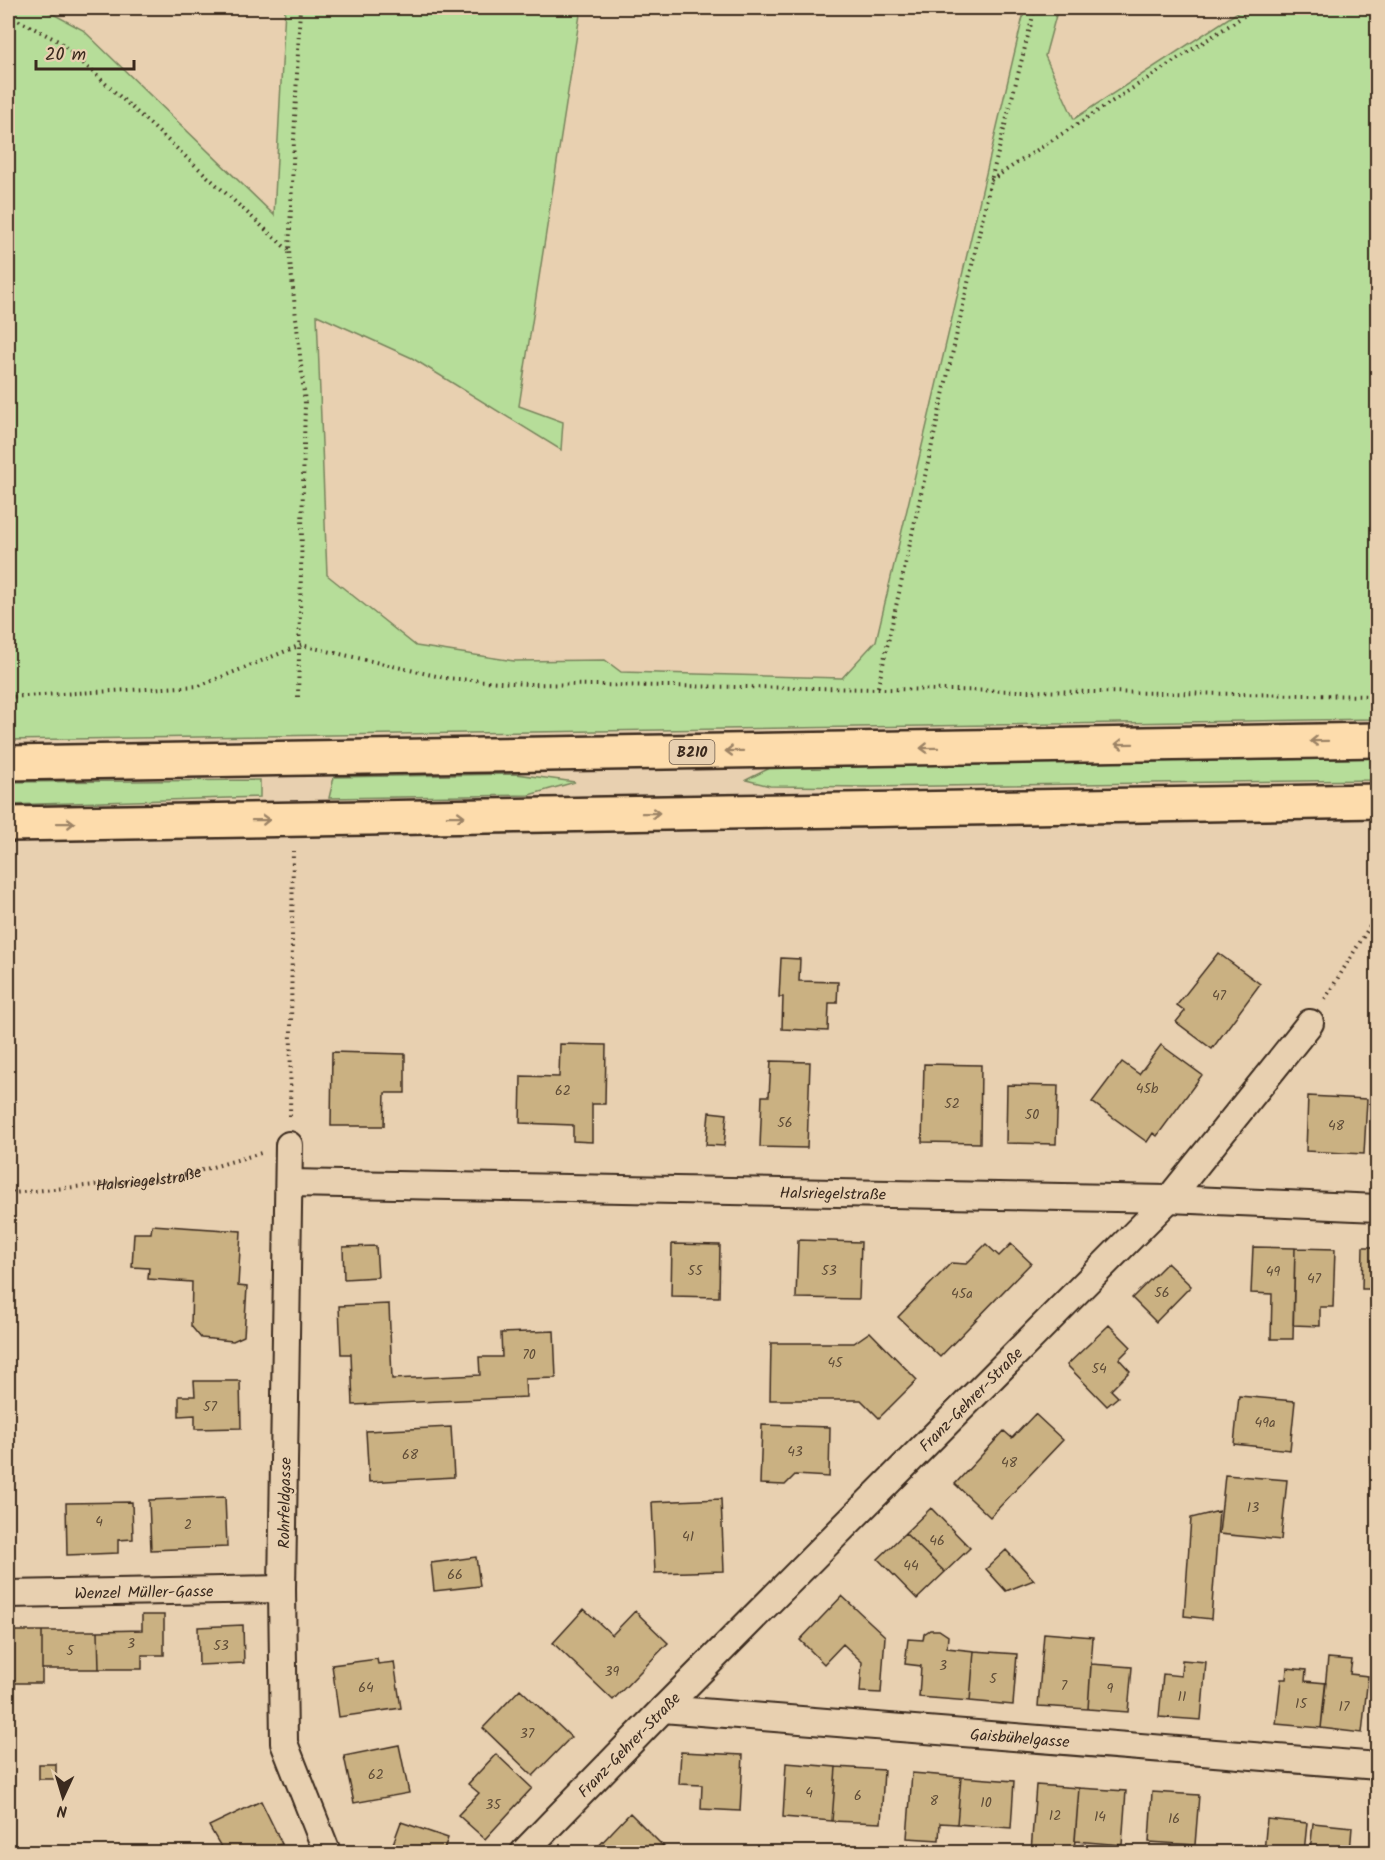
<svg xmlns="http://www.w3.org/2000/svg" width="1385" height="1860" font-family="Kalam,sans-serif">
	<rect width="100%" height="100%" fill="#e8d0b0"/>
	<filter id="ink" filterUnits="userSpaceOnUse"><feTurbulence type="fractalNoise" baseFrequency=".0167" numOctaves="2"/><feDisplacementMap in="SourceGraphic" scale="12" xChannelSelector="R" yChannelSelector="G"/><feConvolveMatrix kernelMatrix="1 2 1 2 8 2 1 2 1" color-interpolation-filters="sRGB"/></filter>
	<g filter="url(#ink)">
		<path fill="#b6dd99" stroke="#78845c" stroke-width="1.5" d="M8,8H42L83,30L274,215L285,8H581L519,406L563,422L561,450L412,358L317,315L327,575L416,646L514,661L605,660L621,672L842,678L876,641L1025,8H1058L1045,56L1074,119L1244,8H1377V719L8,740Z
			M1377,758V780L869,787L770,786L746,780L770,768Z
			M516,774L575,782L529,795L329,798L334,777Z
			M260,780V797L8,805V782Z"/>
		<path fill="#cab182" stroke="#3b2a1e" stroke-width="1.5" d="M1218,953L1260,984L1212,1049L1176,1022L1185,1011L1177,1005Z
			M781,958L800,959L799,981L838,982L837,1003H829L828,1031L782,1029L783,997H779Z
			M560,1044L606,1045L605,1104H592V1142L573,1141V1125L520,1123L521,1076L559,1077Z
			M1161,1045L1202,1075L1157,1136L1153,1133L1147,1142L1092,1102L1122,1062L1139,1074Z
			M332,1052L405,1054V1093H385L384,1126H331Z
			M771,1061L810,1062L807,1148L760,1147L762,1096H769Z
			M924,1064L981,1065L980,1143L922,1142Z
			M1007,1085L1058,1086L1056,1144L1006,1143Z
			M1308,1096L1367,1099L1364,1154L1306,1151Z
			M709,1112L727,1114L724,1146L706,1145Z
			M152,1225L241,1231L238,1286L247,1287L244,1336L233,1341L201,1338L191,1326L192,1282L148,1279L149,1268L132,1267L134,1233H151Z
			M798,1240L861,1242L859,1299L796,1298Z
			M672,1244L720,1245L719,1297L671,1296Z
			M986,1244L999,1256L1011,1244L1031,1263L940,1357L898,1317L951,1263L966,1264Z
			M376,1246L378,1277L344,1279L343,1247Z
			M1253,1247L1295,1248L1293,1339H1271L1272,1294L1251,1293Z
			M1363,1247H1378V1289H1362Z
			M1295,1248L1335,1249L1333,1307H1320V1326L1293,1325Z
			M1167,1263L1191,1286L1156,1322L1132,1298Z
			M389,1304L392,1379L480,1375L479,1357H502L501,1333L554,1331L556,1378L525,1379L526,1397L353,1405L351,1354H341L339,1306Z
			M1109,1325L1131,1347L1119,1359L1130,1371L1111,1390L1118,1397L1107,1406L1067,1365Z
			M870,1332L917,1380L879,1418L861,1400H770L771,1343H854Z
			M194,1381H240L241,1428L195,1429V1415L179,1416V1396H195Z
			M1239,1396L1295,1401L1290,1450L1234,1444Z
			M1035,1414L1063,1440L990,1517L955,1484L1004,1431L1012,1438Z
			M762,1425L830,1427L829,1477L795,1475L785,1485L760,1484Z
			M451,1427L454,1477L369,1482L366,1431Z
			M1225,1475L1287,1480L1281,1540L1219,1534Z
			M225,1497L227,1547L151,1550L149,1500Z
			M721,1499L724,1571L655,1573L652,1502Z
			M132,1502L133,1539L118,1540V1553L67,1555L66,1503Z
			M931,1508L970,1548L945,1572L905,1533Z
			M1219,1511L1211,1619L1184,1616L1191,1518Z
			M905,1533L945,1572L917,1599L878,1559Z
			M1006,1550L1034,1580L1006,1591L986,1569Z
			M476,1557L480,1586L434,1591L431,1563Z
			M842,1596L885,1636L881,1693L860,1692L862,1662L843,1644L824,1664L800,1640Z
			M584,1609L612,1635L635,1611L668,1643L613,1700L553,1643Z
			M142,1615H164V1655H142V1669H99L98,1631L142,1630Z
			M243,1625L244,1663L199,1665L198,1627Z
			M930,1630H939L948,1636L947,1648L974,1651L970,1701L919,1697L921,1666L905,1664L908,1639L923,1640L924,1634Z
			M8,1631H42V1683H15V1708H8Z
			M42,1631H98L99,1669H42Z
			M1044,1633L1093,1637L1088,1709L1038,1706Z
			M974,1651L1017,1654L1013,1705L970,1701Z
			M1328,1658L1352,1660L1350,1674L1368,1676L1362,1733L1321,1728Z
			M377,1659L378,1664L394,1662L401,1708L339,1717L332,1665Z
			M1182,1660L1206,1662L1201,1720L1159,1717L1163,1674L1181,1676Z
			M1091,1664L1132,1667L1128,1712L1088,1709Z
			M1287,1668L1306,1670L1305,1681L1326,1683L1321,1728L1276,1724L1281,1679H1286Z
			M520,1689L571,1737L533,1776L483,1728Z
			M399,1745L409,1793L354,1803L344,1756Z
			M681,1752L743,1755L740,1811L701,1809L702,1785L679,1784Z
			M496,1754L532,1788L485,1839L458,1815L479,1793L468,1784Z
			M786,1763L836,1767L832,1821L783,1817Z
			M39,1764H56V1779H39Z
			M836,1767L884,1770L881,1823L832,1821Z
			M912,1773L961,1777L957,1824L940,1823L939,1840L907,1838Z
			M961,1777L1014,1781L1011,1828L957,1824Z
			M1036,1785L1079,1788L1074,1852H1031Z
			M1079,1788L1126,1791L1122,1845L1075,1841Z
			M1152,1792L1199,1795L1195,1845L1149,1842Z
			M261,1801L282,1844L247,1852H224L209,1826Z
			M630,1813L666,1849L663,1852H593Z
			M1267,1819L1307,1823L1304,1852H1264Z
			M401,1822L448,1838L443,1852H390Z
			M1313,1823L1352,1827L1350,1852H1310Z
			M282,1844L284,1852H247Z"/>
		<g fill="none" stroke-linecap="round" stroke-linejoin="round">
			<defs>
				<g id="street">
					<path d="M289,1145L282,1589L284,1743L327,1852"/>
					<path id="s2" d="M289,1183L1169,1199L1378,1208"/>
					<path id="s3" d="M8,1594L282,1589"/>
					<path id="s4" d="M663,1709L1378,1766"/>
					<path id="s5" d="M524,1852L663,1709L1169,1199L1310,1023"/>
				</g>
				<path id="primary" d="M8,763L1378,740
					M8,824L1378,801"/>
			</defs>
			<use href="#street" stroke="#3b2a1e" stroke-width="30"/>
			<use href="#primary" stroke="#3b2a1e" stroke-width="38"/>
			<g stroke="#3b2a1e" stroke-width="4" stroke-dasharray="1.5 4.5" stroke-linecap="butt">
				<path d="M8,15L60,42L288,250"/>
				<path d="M991,180L1256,8"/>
				<path d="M878,687L991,180L1035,8"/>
				<path d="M8,697L199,686L301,645L445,678L527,684L1378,696"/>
				<path d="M298,697L305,403L289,251L300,8"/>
				<path d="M1325,999L1378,913"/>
				<path d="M290,1116L293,851"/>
				<path id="s1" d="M8,1187L13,1193L178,1177L261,1153"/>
			</g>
			<use href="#street" stroke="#e8d0b0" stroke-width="26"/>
			<use href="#primary" stroke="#fddcac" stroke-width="33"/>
		</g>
		<defs><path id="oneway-shaft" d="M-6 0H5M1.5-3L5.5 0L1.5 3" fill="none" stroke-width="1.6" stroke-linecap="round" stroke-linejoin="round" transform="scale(1.5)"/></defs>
		<g stroke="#9c8365">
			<use href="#oneway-shaft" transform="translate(1319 741) rotate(179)"/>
			<use href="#oneway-shaft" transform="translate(1124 744) rotate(179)"/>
			<use href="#oneway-shaft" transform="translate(929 748) rotate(179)"/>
			<use href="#oneway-shaft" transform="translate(734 751) rotate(179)"/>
			<use href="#oneway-shaft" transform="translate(651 813) rotate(-1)"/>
			<use href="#oneway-shaft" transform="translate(456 816) rotate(-1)"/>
			<use href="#oneway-shaft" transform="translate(261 820) rotate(-1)"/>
			<use href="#oneway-shaft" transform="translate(66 823) rotate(-1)"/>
		</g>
	</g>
	<g text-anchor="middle" stroke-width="4.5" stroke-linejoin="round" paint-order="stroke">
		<g font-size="14" fill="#5f4c37">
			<text x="1219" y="1000">47</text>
			<text x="1147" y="1093">45b</text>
			<text x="563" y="1095">62</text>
			<text x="952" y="1108">52</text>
			<text x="1032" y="1119">50</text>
			<text x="785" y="1127">56</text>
			<text x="1336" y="1130">48</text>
			<text x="695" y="1275">55</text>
			<text x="829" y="1275">53</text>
			<text x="1273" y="1276">49</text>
			<text x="1314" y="1283">47</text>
			<text x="1162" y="1297">56</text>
			<text x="962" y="1298">45a</text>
			<text x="529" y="1359">70</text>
			<text x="835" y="1367">45</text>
			<text x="1099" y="1373">54</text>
			<text x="210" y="1411">57</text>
			<text x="1265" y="1427">49a</text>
			<text x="795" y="1456">43</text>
			<text x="410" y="1459">68</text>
			<text x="1009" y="1467">48</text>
			<text x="1253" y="1512">13</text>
			<text x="99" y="1526">4</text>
			<text x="188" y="1529">2</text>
			<text x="688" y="1541">41</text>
			<text x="937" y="1545">46</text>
			<text x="911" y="1570">44</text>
			<text x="455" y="1579">66</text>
			<text x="131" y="1648">3</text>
			<text x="221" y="1650">53</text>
			<text x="70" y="1655">5</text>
			<text x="943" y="1670">3</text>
			<text x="612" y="1676">39</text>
			<text x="993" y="1683">5</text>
			<text x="1064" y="1690">7</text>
			<text x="366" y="1692">64</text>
			<text x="1110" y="1693">9</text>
			<text x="1182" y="1701">11</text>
			<text x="1301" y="1708">15</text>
			<text x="1344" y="1711">17</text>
			<text x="527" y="1738">37</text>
			<text x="376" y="1779">62</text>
			<text x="809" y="1797">4</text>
			<text x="858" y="1800">6</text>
			<text x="934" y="1805">8</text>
			<text x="986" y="1807">10</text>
			<text x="493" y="1809">35</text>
			<text x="1055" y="1820">12</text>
			<text x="1100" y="1821">14</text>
			<text x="1174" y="1823">16</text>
		</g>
		<rect fill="#e8d0b0" stroke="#6f5c4a" stroke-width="1.5" x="669.5" y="740" width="45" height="24" rx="4.5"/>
		<g font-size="15" font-weight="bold" fill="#3b2a1e">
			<text x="692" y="757">B210</text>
		</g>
		<g font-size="16" fill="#3b2a1e" stroke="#e8d0b0">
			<text dy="6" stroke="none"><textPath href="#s1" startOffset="144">Halsriegelstraße</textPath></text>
			<text dy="6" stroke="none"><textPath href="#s2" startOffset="544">Halsriegelstraße</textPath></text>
			<text dy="6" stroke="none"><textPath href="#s5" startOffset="636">Franz-Gehrer-Straße</textPath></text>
			<text transform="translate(284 1503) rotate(-89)" y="6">Rohrfeldgasse</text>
			<text dy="6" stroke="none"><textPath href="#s3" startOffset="136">Wenzel Müller-Gasse</textPath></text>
			<text dy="6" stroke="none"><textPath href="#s4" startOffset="358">Gaisbühelgasse</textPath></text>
			<text dy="6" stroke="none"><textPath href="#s5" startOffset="150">Franz-Gehrer-Straße</textPath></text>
		</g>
	</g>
	<rect width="1385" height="1860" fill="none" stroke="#e8d0b0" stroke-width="30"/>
	<rect x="15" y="15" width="1355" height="1830" fill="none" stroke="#3b2a1e" stroke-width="2" filter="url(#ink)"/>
	<g transform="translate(63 1797) rotate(184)" stroke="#e8d0b0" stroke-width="4.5" paint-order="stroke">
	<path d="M0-4.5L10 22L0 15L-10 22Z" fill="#3b2a1e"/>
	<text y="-9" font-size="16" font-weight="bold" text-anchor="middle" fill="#3b2a1e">N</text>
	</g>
	<path d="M36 60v9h98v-9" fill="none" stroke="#3b2a1e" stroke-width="3"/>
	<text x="45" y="60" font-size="18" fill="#3b2a1e" stroke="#e8d0b0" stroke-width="4.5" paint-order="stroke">20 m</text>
</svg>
